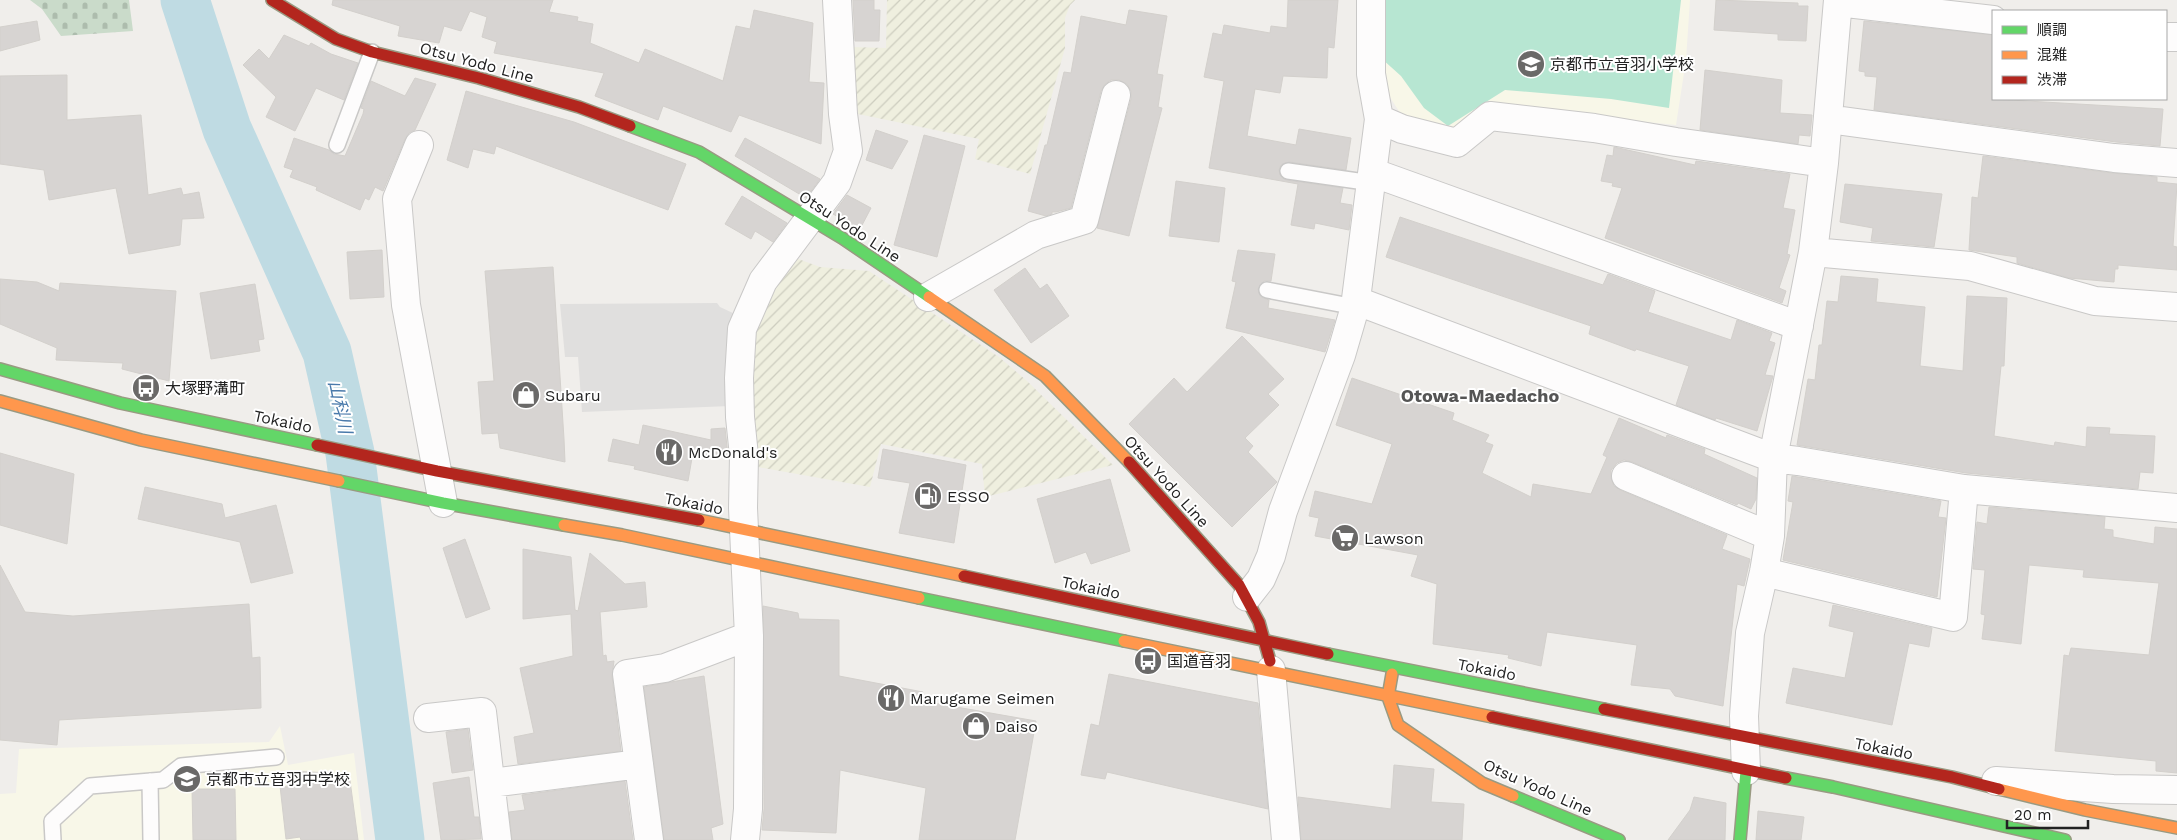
<svg xmlns="http://www.w3.org/2000/svg" width="2177" height="840" font-family="'Work Sans','Noto Sans JP',sans-serif">
	<defs>
		<pattern id="farmland-furrows" width="10" height="10" patternUnits="userSpaceOnUse" patternTransform="scale(1.25)"><rect width="10" height="10" fill="#efefdf"/><path d="M-1 1l2-2M0 10L10 0M9 11l2-2" fill="none" stroke="#cdcdbf"/></pattern>
		<pattern id="cemetery-stones" width="16" height="16" patternUnits="userSpaceOnUse" patternTransform="scale(1.25)"><rect width="16" height="16" fill="#cadbca"/><path d="M2 7V4a2 2 0 0 1 4 0v3zM10 15v-3a2 2 0 0 1 4 0v3z" fill="#adbcad"/></pattern>
	</defs>
	<rect width="100%" height="100%" fill="#f0eeeb"/>
	<path fill="#f8f7e8" d="M1375,0H1690L1686,60L1676,125L1494,106L1457,133L1404,119L1384,88Z
		M280,726L288,765L354,753L364,840H0V794L16,793L19,749L269,742Z"/>
	<path fill="url(#farmland-furrows)" d="M887,0H1075L1070,5L1065,18V48L1030,174L975,159L979,139L858,114L852,47L886,48Z
		M793,257L820,267L869,271L999,357L1027,381L1113,465L985,497L982,464L881,444L870,487L752,466L749,330Z"/>
	<path fill="url(#cemetery-stones)" d="M30,0H129L133,31L61,36L42,9Z"/>
	<path fill="#b7e6d2" d="M1380,0H1681L1669,108L1611,99L1505,90L1448,126L1424,108L1401,76L1381,58Z"/>
	<path fill="#e0dfde" d="M717,303L720,307L735,314L730,406L582,412L578,357H565L560,304Z"/>
	<g fill="none" stroke-linecap="round" stroke-linejoin="round">
		<path stroke="#bfdbe3" stroke-width="49" d="M185,0L227,129L327,352L350,453L400,840"/>
	</g>
	<path fill="#d7d4d2" stroke="#d3d0cc" d="M333,0H553L549,12L578,17L577,21L593,24L590,43L639,63L645,49L723,81L736,26L750,29L754,10L813,23L809,82L824,83L821,144L739,115L731,132L663,106L658,120L595,96L604,73L494,53L497,42L482,37L487,17L470,11L461,31L444,26L439,43L398,36L400,26L332,5Z
		M853,0H874V10H880L879,41H855Z
		M1288,0H1338L1334,48L1328,47L1327,78L1283,76L1280,93L1255,89L1247,136L1296,145L1299,129L1351,138L1346,170L1289,162L1281,165L1279,170L1280,175L1286,180L1343,188L1340,203L1352,205L1349,230L1315,223L1314,229L1291,225L1298,184L1209,168L1224,81L1204,77L1213,33L1222,35L1224,25L1270,33L1271,26L1287,28Z
		M1716,0L1798,3V6H1808L1806,41L1778,40V34L1714,30Z
		M1129,10L1167,16L1157,74L1163,75L1158,107L1162,108L1129,236L1097,228L1131,99V91L1127,84L1119,80H1111L1105,84L1101,91L1071,208L1056,212H1052V214L1046,216L1028,211L1045,145H1047L1064,72L1071,73L1081,16L1126,25Z
		M37,21L40,40L0,51V27Z
		M1864,21L1993,35V99L2163,109L2160,146L2116,142L1874,110L1877,77L1865,76V72L1859,71Z
		M284,35L309,46L311,43L331,54L358,63L344,100L316,88L295,131L266,117L276,97L243,65L259,49L269,59Z
		M1705,70L1782,80L1780,113L1812,115L1810,136L1799,135L1798,144L1700,130Z
		M67,75V120L141,115L148,195L181,188L183,195L199,192L204,218L182,219L180,245L129,254L116,188L49,200L44,170L0,164V76Z
		M415,78L436,84L415,130L409,133L405,139L383,191L375,187L369,200L365,198L360,210L316,190L317,187L290,177L293,170L284,167L294,138L329,150L334,154L345,156L363,114L364,109L361,108L371,81L405,96Z
		M466,91L574,122L686,164L668,210L496,146L494,154L473,149L468,168L447,160Z
		M876,130L908,141L892,169L866,160Z
		M924,135L965,146L937,257L894,245Z
		M745,138L820,179L806,198L735,156Z
		M1614,147L1695,165L1696,161L1790,174L1783,208L1795,210L1787,254L1790,255L1779,288L1786,291L1782,303L1605,238L1622,188L1612,186L1613,183L1601,181L1607,155L1613,156Z
		M1983,156L2112,173L2157,177V182L2177,184L2173,246L2177,247V270L2118,265V269H2115L2114,282L2069,278L2017,263V257L1969,250L1972,197L1978,198Z
		M1176,181L1225,188L1219,242L1169,236Z
		M1845,184L1942,194L1934,247L1871,241L1873,228L1840,222Z
		M847,195L871,208L860,229L833,214Z
		M742,196L787,223L773,242L755,231L751,239L725,224Z
		M1400,217L1603,285L1608,274L1655,291L1648,312L1731,340L1737,320L1772,333L1769,341L1775,343L1765,375L1773,376L1757,431L1716,418L1715,420L1676,405L1689,366L1636,349L1635,351L1589,334L1591,326L1386,257Z
		M382,250L384,297L350,299L347,252Z
		M1238,250L1275,254L1271,281H1264L1258,289L1261,297L1269,300L1268,308L1335,320L1325,352L1226,328L1236,282L1232,281Z
		M553,267L564,439L565,462L500,448L498,433L482,434L478,382L494,381L485,271Z
		M1025,268L1040,289L1047,284L1069,316L1031,343L994,290Z
		M1841,276L1878,279L1876,302L1925,307L1920,366L1963,371L1967,296L2007,298L2004,366H2001L1994,436L2054,446L2055,442L2086,447L2087,427L2110,428L2109,434L2155,436L2153,473L2140,472L2138,489L1966,473L1797,445L1808,379L1815,380L1819,345H1822L1827,301L1838,302Z
		M0,279L37,282L59,291L60,283L176,291L169,381L122,369L123,363L56,360L57,348L0,324Z
		M255,284L264,339L258,340L260,351L211,359L200,293Z
		M1242,336L1284,379L1268,394L1279,405L1245,438L1253,446L1248,452L1277,482L1232,527L1129,424L1174,378L1187,392Z
		M1352,378L1454,413L1452,420L1489,435L1485,442L1493,445L1482,473L1531,497L1533,484L1591,494L1607,457L1603,455L1619,418L1666,438L1667,435L1705,449L1704,454L1757,478L1756,499L1751,509L1738,503L1737,505L1632,462L1624,460L1617,463L1611,470V478L1614,486L1620,490L1727,535L1722,549L1750,559L1744,586L1737,584L1723,706L1675,696L1670,689L1631,685L1637,645L1547,632L1541,666L1508,658L1509,655L1433,644L1437,584L1411,576L1418,555L1315,536L1319,518L1309,516L1315,491L1372,504L1392,444L1336,425Z
		M643,425L711,440V429L725,428L728,456L692,458L688,481L634,469L635,466L608,461L613,439L639,445Z
		M883,449L966,465L954,543L899,533L910,483L878,478Z
		M0,453L74,474L67,544L0,525Z
		M1792,476L1941,501L1938,517L1946,518L1937,597L1783,560L1793,502L1788,501Z
		M1110,479L1130,551L1091,564L1086,552L1055,563L1037,499Z
		M145,487L222,504L225,518L276,505L293,573L251,583L240,542L138,519Z
		M1989,507L2105,517L2104,529L2113,530V537L2154,544L2155,527L2177,529V773L2156,771V761L2055,751L2064,655L2069,656L2071,648L2149,655L2159,583L2083,577L2084,570L2029,565L2021,644L1982,639L1985,615L1981,614L1985,570L1973,569L1977,522L1987,524Z
		M465,539L490,609L466,618L443,548Z
		M523,549L571,557L575,610L578,611L590,553L625,584L645,582L647,607L600,612L603,656L606,655L607,662L614,661L612,676L621,751L518,764L514,737L534,733L520,668L573,656L571,614L523,619Z
		M0,565L25,612L73,616L249,604L252,658L260,657L261,708L59,720L57,745L0,740Z
		M1833,605L1932,628L1929,647L1909,643L1892,725L1786,703L1793,668L1845,678L1854,632L1829,626Z
		M763,606L798,613L799,619L839,620V676L923,692L922,701L1036,721L1015,840H919L926,788L840,770L836,833L762,830L764,809Z
		M1109,674L1258,703L1268,809L1107,772L1105,779L1081,775L1091,724L1099,726Z
		M704,676L723,824L711,828L713,840H664L644,687Z
		M468,729L473,770L452,773L446,732Z
		M1394,765L1434,769L1431,802L1464,804L1462,840H1301L1298,797L1391,809Z
		M288,771L332,773V775L349,773L358,840H301L300,837L286,839L280,786L287,787Z
		M469,777L474,817H479L481,839L441,840L433,783Z
		M625,781L633,840H512L509,812L525,810L522,795Z
		M192,789H235L236,840H193Z
		M1694,797L1726,803L1725,840H1668L1690,810Z
		M1758,811L1804,817L1801,840H1756Z"/>
	<g fill="none" stroke-linecap="round" stroke-linejoin="round">
		<defs>
			<path id="lane" d="M337,145L372,52
				M1288,171L1372,183
				M1267,290L1355,307
				M150,781L151,840
				M53,840L52,821L90,786L163,780L181,766L276,757"/>
			<path id="street" d="M1838,2L1993,20
				M2166,37H2177
				M1379,119L1402,129L1457,143L1490,116L1594,128L1676,142L1824,163
				M1828,119L2114,158L2177,163
				M419,145L397,199L406,305L443,503
				M1374,173L1799,326
				M1813,252L1970,266L2095,301L2177,307
				M928,297L1036,235L1084,220L1116,95
				M1357,301L1773,458L1798,461L1964,489L2177,508
				M1626,476L1770,536
				M1764,572L1953,617L1964,489
				M1247,597L1261,579L1271,556L1283,511L1341,355L1355,307L1379,119L1371,74V0
				M1271,670L1286,840
				M428,718L482,712L497,840
				M1746,771L1744,716L1750,633L1764,572L1770,536L1773,458L1813,252L1824,163L1838,0
				M1996,781L2113,789L2177,790
				M491,783L639,764
				M649,840L627,674L665,668L749,636
				M745,840L748,809L749,636L743,508L744,456L740,417L739,378L742,329L763,281L837,182L848,151L843,114L837,0"/>
			<path id="fast" d="M630,126L699,152L842,238L929,297
				M0,369L120,403L317,445
				M339,481L443,503L564,525
				M919,598L1124,641
				M1328,654L1604,709
				M1786,778L1833,787L2065,840
				M1513,796L1619,840
				M1740,840L1746,771"/>
			<path id="slow" d="M929,297L1045,376L1129,462
				M0,401L141,440L339,481
				M699,520L964,576
				M564,525L622,535L919,598
				M1124,641L1492,717
				M1392,674L1388,697L1398,725L1482,783L1513,796
				M1999,789L2085,810L2177,828"/>
			<path id="jam" d="M272,0L336,39L372,52L479,78L579,107L630,126
				M317,445L437,471L699,520
				M1129,462L1239,585L1259,622L1270,661
				M964,576L1328,654
				M1604,709L1952,777L1999,789
				M1492,717L1786,778"/>
		</defs>
		<use href="#lane" stroke="#c9c8c7" stroke-width="18"/>
		<use href="#street" stroke="#c9c8c7" stroke-width="30"/>
		<use href="#fast" stroke="#999a82" stroke-width="14"/>
		<use href="#slow" stroke="#999a82" stroke-width="14"/>
		<use href="#jam" stroke="#999a82" stroke-width="14"/>
		<use href="#lane" stroke="#fdfcfc" stroke-width="15"/>
		<use href="#street" stroke="#fdfcfc" stroke-width="28"/>
		<use href="#fast" stroke="#63d668" stroke-width="11"/>
		<use href="#slow" stroke="#ff974d" stroke-width="11"/>
		<use href="#jam" stroke="#b3261e" stroke-width="11"/>
	</g>
	<defs>
		<symbol id="school-disc" viewBox="-11 -11 22 22"><circle r="9.5" fill="#6a6968" stroke="#fff"/><path d="M0-5L7-2L0 1L-7-2ZM-4 1L0 2.5L4 1V4Q0 6-4 4Z" fill="#fff"/></symbol>
		<symbol id="bus-disc" viewBox="-11 -11 22 22"><circle r="9.5" fill="#6a6968" stroke="#fff"/><path d="M-5-6H5V4H4V6H2V4H-2V6H-4V4H-5ZM-3.5-4V0h7V-4ZM-3.5 1.2v1.5H-2V1.2ZM2 1.2v1.5H3.5V1.2Z" fill="#fff"/></symbol>
		<symbol id="shop-disc" viewBox="-11 -11 22 22"><circle r="9.5" fill="#6a6968" stroke="#fff"/><path d="M-5-2.5h2.3a2.7 3.5 0 0 1 5.4 0H5L5.5 6h-11ZM-1.5-2.5h3a1.5 2.3 0 0 0-3 0Z" fill="#fff"/></symbol>
		<symbol id="restaurant-disc" viewBox="-11 -11 22 22"><circle r="9.5" fill="#6a6968" stroke="#fff"/><path d="M-5-6h1v4h1v-4h1v4h1v-4h1v5L-1.5 .5V6h-2V.5L-5-1ZM5-6V6H3V1.5H1.5Q1.5-4 5-6Z" fill="#fff"/></symbol>
		<symbol id="fuel-disc" viewBox="-11 -11 22 22"><circle r="9.5" fill="#6a6968" stroke="#fff"/><path d="M-5.5-6h7V0h2V4h1.3V-2.5L3-4.5l.8-.8L6-3V5H2.5V1h-1V6h-7ZM-4.2-4.7v3.2H.2V-4.7Z" fill="#fff"/></symbol>
		<symbol id="supermarket-disc" viewBox="-11 -11 22 22"><circle r="9.5" fill="#6a6968" stroke="#fff"/><path d="M-6-5.5h2.5l.6 2H6L4.5 2H-2.5L-4.4-4H-6ZM-1.5 3.2a1.3 1.3 0 1 0 .1 0ZM3 3.2a1.3 1.3 0 1 0 .1 0Z" fill="#fff"/></symbol>
	</defs>
	<g fill-rule="evenodd">
		<use href="#school-disc" x="1515" y="48" width="32" height="32"/>
		<use href="#bus-disc" x="130" y="372" width="32" height="32"/>
		<use href="#shop-disc" x="510" y="379" width="32" height="32"/>
		<use href="#restaurant-disc" x="653" y="436" width="32" height="32"/>
		<use href="#fuel-disc" x="912" y="480" width="32" height="32"/>
		<use href="#supermarket-disc" x="1329" y="522" width="32" height="32"/>
		<use href="#bus-disc" x="1132" y="645" width="32" height="32"/>
		<use href="#restaurant-disc" x="875" y="682" width="32" height="32"/>
		<use href="#shop-disc" x="960" y="710" width="32" height="32"/>
		<use href="#school-disc" x="171" y="763" width="32" height="32"/>
	</g>
	<g text-anchor="middle" stroke-width="4" stroke-linejoin="round" paint-order="stroke">
		<g font-size="16" fill="#222" stroke="#fff">
			<text transform="translate(477 62) rotate(15)" y="6">Otsu Yodo Line</text>
			<text transform="translate(850 226) rotate(33)" y="6">Otsu Yodo Line</text>
			<text transform="translate(283 421) rotate(12)" y="6">Tokaido</text>
			<text transform="translate(1167 481) rotate(48)" y="6">Otsu Yodo Line</text>
			<text transform="translate(694 503) rotate(11)" y="6">Tokaido</text>
			<text transform="translate(1091 587) rotate(12)" y="6">Tokaido</text>
			<text transform="translate(1487 669) rotate(11)" y="6">Tokaido</text>
			<text transform="translate(1884 748) rotate(11)" y="6">Tokaido</text>
			<text transform="translate(1538 787) rotate(24)" y="6">Otsu Yodo Line</text>
		</g>
		<g font-size="16" fill="#222" stroke="#fff" text-anchor="start">
			<text x="1550" y="70">京都市立音羽小学校</text>
			<text x="165" y="394">大塚野溝町</text>
			<text x="545" y="401">Subaru</text>
			<text x="688" y="458">McDonald's</text>
			<text x="947" y="502">ESSO</text>
			<text x="1364" y="544">Lawson</text>
			<text x="1167" y="667">国道音羽</text>
			<text x="910" y="704">Marugame Seimen</text>
			<text x="995" y="732">Daiso</text>
			<text x="206" y="785">京都市立音羽中学校</text>
		</g>
		<g font-size="18" font-weight="bold" fill="#555" stroke="#fff">
			<text x="1480" y="402">Otowa-Maedacho</text>
		</g>
		<g font-size="18" font-style="italic" fill="#4a7aab" stroke="#fff">
			<text transform="translate(340 407) rotate(78)" y="6">山科川</text>
		</g>
	</g>
	<rect x="1992" y="10" width="175" height="90" fill="#ffffff" stroke="#a7a7a7"/>
	<rect x="2002" y="26" width="25" height="8" fill="#63d668" stroke="#a7a7a7"/>
	<text x="2037" y="35" font-size="15" fill="#222222">順調</text>
	<rect x="2002" y="51" width="25" height="8" fill="#ff974d" stroke="#a7a7a7"/>
	<text x="2037" y="60" font-size="15" fill="#222222">混雑</text>
	<rect x="2002" y="76" width="25" height="8" fill="#b3261e" stroke="#a7a7a7"/>
	<text x="2037" y="85" font-size="15" fill="#222222">渋滞</text>
	<path d="M2007 820v8h81v-8" fill="none" stroke="#222222" stroke-width="2.5"/>
	<text x="2014" y="820" font-size="15" fill="#222222" stroke="#ffffff" stroke-width="4" paint-order="stroke">20 m</text>
</svg>
